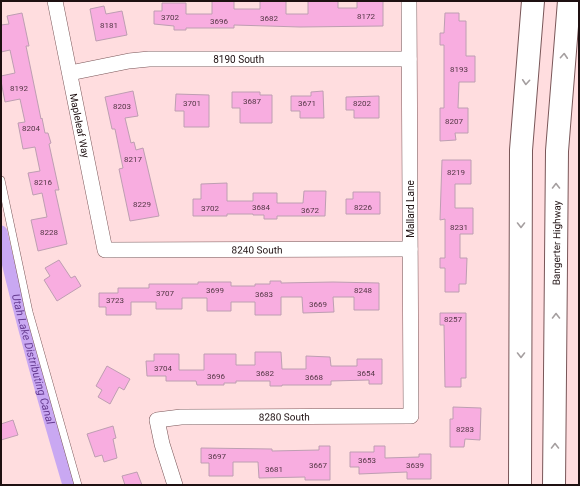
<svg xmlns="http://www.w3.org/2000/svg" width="580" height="486" font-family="Roboto,sans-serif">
	<rect width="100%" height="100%" fill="#ffdddf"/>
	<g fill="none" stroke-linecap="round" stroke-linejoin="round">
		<path stroke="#c9a8f2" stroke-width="13" id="s1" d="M1,232C20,318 44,401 69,485"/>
	</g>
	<path fill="#f8ade0" stroke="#be9eb2" d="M212,1H234V9H260V1H286V14H308V1H338V8H357V1H383V26L300,27L234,25V28H186V30H174V26L154,24V11H162V3H186V14H212Z
		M104,6L106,14L122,11L127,35L96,41L90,9Z
		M22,13L29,46H26L41,119L42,118L45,133H48L51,143L49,144L59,190H55L67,244L38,251L31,220L47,217L42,193L33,195L28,173L40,171L35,147L23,149L18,123L25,122L20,99L5,102L1,81V76L15,73L10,50L1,52V25L9,24L7,16Z
		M445,13H459V21H466V56H475V82H459L458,108H468V133H455L456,140L440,141V108H444V45H440V33H444Z
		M133,91L138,116L125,118L131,143L134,142L136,150L143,148L159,216L130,221L119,169L123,168L115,129H112L105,97Z
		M323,91L324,118H300V111H291V96H311V92Z
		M232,92H260V95H272V123H240V108H232Z
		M176,94L209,95V127H184V111H175Z
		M379,96V118H354V110H346V97Z
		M442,160H471V184H455V208H473V234H460V258H467L466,284H459V292H445V268H440V258H445V219L440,220Z
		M227,183V201H253V193H277V203H303L304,191H326L325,216H277V219H264V215H253V214H227V216H193V199H201V184Z
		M353,192H380V214H346V199H353Z
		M59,260L71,278L75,276L81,286L57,301L44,280L50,276L45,268Z
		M270,281H281V283L333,282L379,283V310H354V297H333L334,312L303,313L302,297H281V315H255V302H231V311H207V298H182V309H156V302H131V315H106V307H99V293H118V288H149V284H198V282H231V286H255V284H270Z
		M440,313H466V378H461V387H445L444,325H440Z
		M255,352H281L282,369H306V356L330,357L331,366H357V359H382V384H369V380L331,381V385H282V386H270V381H236V383H224V385H197L196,381H166V376H147L146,361H154V354H179V370H204V354H236V365H255Z
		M107,366L130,379L124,390L119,387L110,404L98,397L102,390L96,386Z
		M453,407L481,408L480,440L465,439L464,447H450V419H453Z
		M13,420L18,435L1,440V424Z
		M113,426L116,438L113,439L117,458L104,462L102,455L95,457L87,434Z
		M319,446H330V480H305V477L259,478L258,462H233V476H209V463H201V448L272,449V451L319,450Z
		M374,446H385V458L419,457V454H431V479H407V472L359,474V467H350V452H374Z
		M137,472L142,485H125L122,476Z"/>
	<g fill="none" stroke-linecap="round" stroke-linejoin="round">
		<defs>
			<path id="lane" d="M1,180L29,312L78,485"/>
			<g id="street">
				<path id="s2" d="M55,1L105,250L410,249"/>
				<path id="s3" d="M70,73L129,61L149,59H409"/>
				<path id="s4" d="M175,485L162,444L157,420L181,417L411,416L409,1"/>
			</g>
			<g id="highway">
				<path d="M520,485L521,150L533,1"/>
				<path id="s5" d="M554,485L557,151L569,1"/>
			</g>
		</defs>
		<use href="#lane" stroke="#795658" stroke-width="8"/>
		<use href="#street" stroke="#795658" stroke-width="16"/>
		<use href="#highway" stroke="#795658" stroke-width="24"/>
		<use href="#lane" stroke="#fff" stroke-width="7"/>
		<use href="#street" stroke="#fff" stroke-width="15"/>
		<use href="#highway" stroke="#fff" stroke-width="22"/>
	</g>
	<defs><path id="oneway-chevron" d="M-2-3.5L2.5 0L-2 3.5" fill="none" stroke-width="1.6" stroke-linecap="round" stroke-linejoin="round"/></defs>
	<g stroke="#a59fa0">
		<use href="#oneway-chevron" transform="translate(564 56) rotate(-86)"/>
		<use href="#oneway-chevron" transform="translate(526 82) rotate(94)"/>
		<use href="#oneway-chevron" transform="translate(556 186) rotate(-90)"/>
		<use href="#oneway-chevron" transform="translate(521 225) rotate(90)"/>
		<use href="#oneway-chevron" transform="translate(556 316) rotate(-90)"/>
		<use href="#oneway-chevron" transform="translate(521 355) rotate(90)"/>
		<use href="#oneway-chevron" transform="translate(555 446) rotate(-90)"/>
	</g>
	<g text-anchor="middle" stroke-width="3" stroke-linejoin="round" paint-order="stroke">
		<g font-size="8" fill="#543745">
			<text x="366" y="19">8172</text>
			<text x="170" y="20">3702</text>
			<text x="269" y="21">3682</text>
			<text x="219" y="24">3696</text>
			<text x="109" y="28">8181</text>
			<text x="459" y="72">8193</text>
			<text x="19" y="91">8192</text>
			<text x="252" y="104">3687</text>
			<text x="192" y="106">3701</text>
			<text x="307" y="106">3671</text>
			<text x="362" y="106">8202</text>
			<text x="122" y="109">8203</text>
			<text x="454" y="124">8207</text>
			<text x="31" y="131">8204</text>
			<text x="133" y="162">8217</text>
			<text x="456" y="175">8219</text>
			<text x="43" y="185">8216</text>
			<text x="142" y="207">8229</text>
			<text x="261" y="210">3684</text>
			<text x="363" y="210">8226</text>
			<text x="210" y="211">3702</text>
			<text x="310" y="213">3672</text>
			<text x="459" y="230">8231</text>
			<text x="49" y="235">8228</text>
			<text x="215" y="293">3699</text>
			<text x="363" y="293">8248</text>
			<text x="165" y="296">3707</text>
			<text x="264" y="297">3683</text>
			<text x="115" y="303">3723</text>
			<text x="318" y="307">3669</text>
			<text x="453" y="322">8257</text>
			<text x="163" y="371">3704</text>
			<text x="265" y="376">3682</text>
			<text x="366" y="376">3654</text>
			<text x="216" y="379">3696</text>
			<text x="314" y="380">3668</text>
			<text x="465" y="432">8283</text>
			<text x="217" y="459">3697</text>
			<text x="367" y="463">3653</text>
			<text x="318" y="468">3667</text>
			<text x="415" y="468">3639</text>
			<text x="274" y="472">3681</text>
		</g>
		<g font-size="10" fill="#1e1011" stroke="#fff">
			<text dy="4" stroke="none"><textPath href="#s3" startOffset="170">8190 South</textPath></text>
			<text dy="4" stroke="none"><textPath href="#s2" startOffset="127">Mapleleaf Way</textPath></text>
			<text transform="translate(410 209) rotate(-90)" y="4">Mallard Lane</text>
			<text dy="4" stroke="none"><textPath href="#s5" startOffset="242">Bangerter Highway</textPath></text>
			<text dy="4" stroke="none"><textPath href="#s2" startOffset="406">8240 South</textPath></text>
			<text dy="4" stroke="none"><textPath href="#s4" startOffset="195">8280 South</textPath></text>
		</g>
		<g font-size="11" font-style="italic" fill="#663b91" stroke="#fff">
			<text dy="4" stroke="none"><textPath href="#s1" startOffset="131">Utah Lake Distributing Canal</textPath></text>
		</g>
	</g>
	<rect width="580" height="486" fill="none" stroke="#1e1011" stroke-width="4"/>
</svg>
